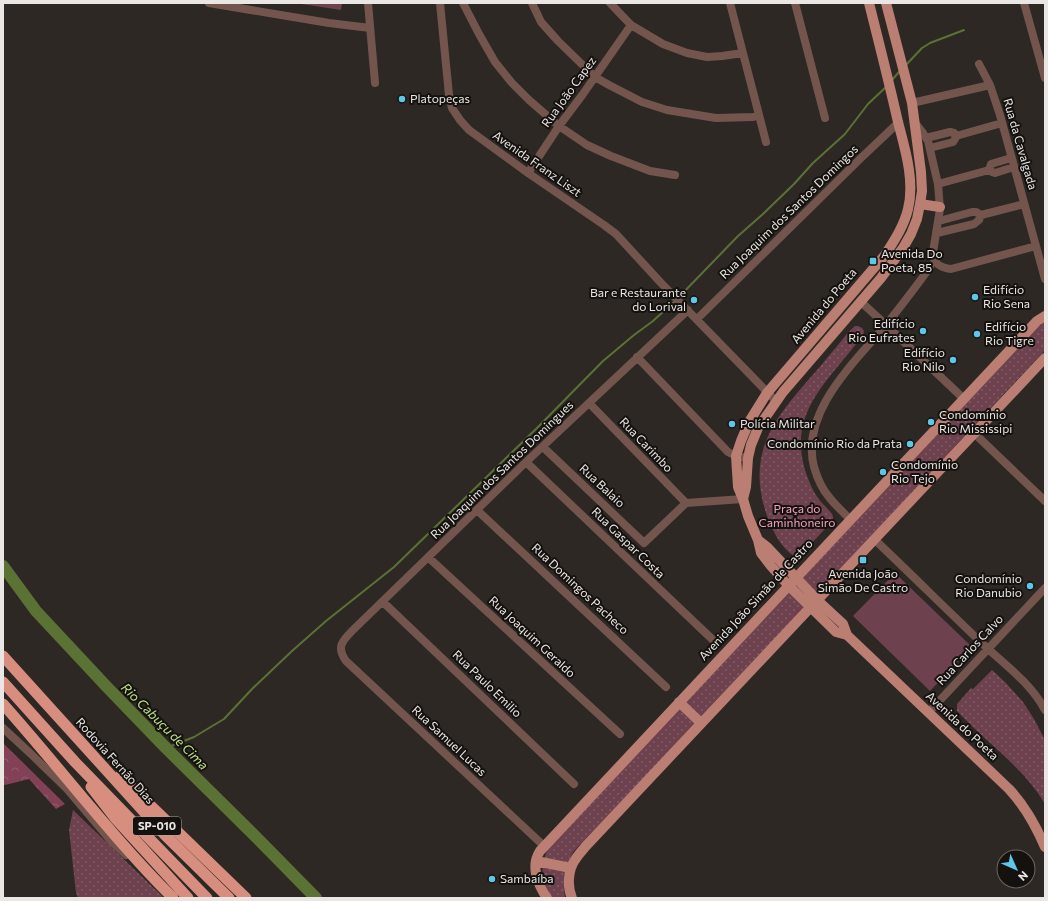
<svg xmlns="http://www.w3.org/2000/svg" width="1048" height="901" font-family="Commissioner,sans-serif">
	<defs>
		<pattern id="grass-dots" width="8" height="8" patternUnits="userSpaceOnUse"><rect width="8" height="8" fill="#6e414f"/><path d="M2 2h.1M6 6h.1" fill="none" stroke="#835c68" stroke-width="1.8" stroke-linecap="round"/></pattern>
		<pattern id="forest-crowns" width="20" height="18" patternUnits="userSpaceOnUse"><rect width="20" height="18" fill="#824157"/><path d="M2 6a3 3 0 1 1 6 0M12 15a3 3 0 1 1 6 0" fill="none" stroke="#945c6f"/></pattern>
	</defs>
	<rect width="100%" height="100%" fill="#2e2824"/>
	<path fill="url(#grass-dots)" d="M1043,323H1045V350L669,752L573,852C566,868 562,881 565,898H552C541,880 540,870 547,850L1037,328Z
		M855,326H858L862,328L864,331L863,335C828,383 782,414 809,481C812,489 816,496 821,502C825,506 829,510 832,514C833,516 833,517 833,520L801,555L794,556C780,547 771,528 766,513C744,445 782,411 823,363C829,355 836,348 842,340C846,335 850,330 855,326Z
		M992,670L1005,682L1023,702L1034,719L1045,740V804C1023,767 986,742 957,711V704L971,688L973,689Z
		M73,810L164,898H78L76,893L69,830Z"/>
	<path fill="url(#forest-crowns)" d="M3,743L65,804L56,809L29,779L5,785L3,784Z"/>
	<path fill="#6e414f" d="M295,3H342L341,10Z
		M895,573L972,647L930,691L853,616Z"/>
	<g fill="none" stroke-linecap="round" stroke-linejoin="round">
		<path stroke="#5a7234" stroke-width="2" d="M905,66L922,48L930,43L964,30
			M892,80L899,72
			M679,297L738,236L763,214L794,184L813,163L845,134L868,104L886,87
			M166,748L194,737L224,719L253,688L292,651L326,621L394,567L538,427L603,361L634,335L653,321L676,300"/>
		<path stroke="#5a7234" stroke-width="12" d="M3,566L36,611L107,687L166,748L256,837L316,898"/>
		<path stroke="#73554e" stroke-width="8" d="M209,3L329,23L370,28
			M368,3L375,83
			M440,3L449,95L452,108L460,120L469,130L528,173L604,225L616,234L662,284L776,401
			M463,3L479,34L495,62L512,83L529,100L559,126L587,145L611,156L650,171L675,175
			M532,3L541,22L558,41L595,77L609,85L642,102L667,110L716,118L753,117L759,115
			M610,3L631,25L663,44L687,53L707,57L722,56L743,53
			M730,3L766,142
			M795,3L825,118
			M1024,3L1045,78
			M979,64L990,85L1000,115L1045,279
			M912,103L990,85
			M916,124L923,133L928,141L938,184L940,209L933,252C932,263 941,268 951,269L1036,246
			M926,138L950,132L954,133L956,136
			M930,148L953,142L955,139L956,136L1002,123
			M989,170L991,164L1011,158
			M528,173L559,126L583,94L631,25
			M938,184L989,170L992,172L995,173L1014,167
			M939,221L972,212H976L981,215L1024,204
			M937,233L974,224L979,220L981,215
			M860,301L886,325L964,399
			M697,319L861,158L899,122
			M637,357L728,452L736,456L748,458
			M589,403L686,503
			M974,433L1045,501
			M543,447L644,543L686,503L743,499
			M526,462L713,640
			M477,510L666,687
			M850,519C843,512 835,505 829,497C822,489 817,477 814,467C800,412 854,363 886,325C901,306 916,287 930,267
			M874,539C912,575 949,612 987,648C1008,667 1031,684 1045,710
			M429,558L620,734
			M383,602L574,784
			M929,712L1045,588
			M3,728L31,754L67,789L111,841L126,855
			M544,846L346,661C336,647 342,641 353,630L526,462L688,310"/>
		<path stroke="#bb7e72" stroke-width="10" d="M920,204L940,207
			M743,499L746,487L748,458L751,445L758,428L783,392L881,278L903,248L911,234L917,219L920,204L922,191L921,172L912,103L886,3
			M758,540L767,547L817,600L843,624L847,635L1009,789C1025,806 1036,826 1045,847
			M847,635L836,632L788,585L771,566L761,553L758,540L748,516L743,499L738,487L736,456L741,441L749,422L767,393L885,255C894,241 904,226 908,209C915,181 905,149 898,122C889,82 879,43 869,3
			M679,702L701,723
			M536,861L571,868
			M547,898C538,885 530,866 540,851L1037,321L1045,316
			M572,898C567,887 568,870 575,860C578,855 582,851 585,847L1045,358"/>
		<path stroke="#d78e7f" stroke-width="11" d="M3,656L165,835L229,898
			M3,682L75,762L207,898
			M3,704C60,768 112,837 173,898
			M120,776L246,898
			M91,787L115,818L188,898"/>
	</g>
	<g fill="#5dc7e8" stroke="#14110f" stroke-width="1.5">
		<circle cx="402" cy="99" r="4"/>
		<rect x="869" y="257" width="8" height="8" rx="2"/>
		<circle cx="975" cy="297" r="4"/>
		<circle cx="694" cy="300" r="4"/>
		<circle cx="923" cy="331" r="4"/>
		<circle cx="977" cy="334" r="4"/>
		<circle cx="953" cy="360" r="4"/>
		<circle cx="931" cy="422" r="4"/>
		<circle cx="732" cy="424" r="4"/>
		<circle cx="910" cy="444" r="4"/>
		<circle cx="883" cy="472" r="4"/>
		<rect x="859" y="556" width="8" height="8" rx="2"/>
		<circle cx="1030" cy="586" r="4"/>
		<circle cx="492" cy="879" r="4"/>
	</g>
	<g text-anchor="middle" stroke-width="4" stroke-linejoin="round" paint-order="stroke">
		<rect fill="#14110f" stroke="#a9a6a3" stroke-width="1" x="133" y="817" width="48" height="18" rx="3"/>
		<g font-size="11" font-weight="bold" fill="#e9e6e3">
			<text x="157" y="830">SP-010</text>
		</g>
		<g font-size="12" fill="#e9e6e3" stroke="#14110f">
			<text transform="translate(569 92) rotate(-54)" y="4">Rua João Capez</text>
			<text transform="translate(1020 144) rotate(74)" y="4">Rua da Cavalgada</text>
			<text transform="translate(537 164) rotate(35)" y="4">Avenida Franz Liszt</text>
			<text transform="translate(789 212) rotate(-44)" y="4">Rua Joaquim dos Santos Domingos</text>
			<text transform="translate(824 306) rotate(-50)" y="4">Avenida do Poeta</text>
			<text transform="translate(646 445) rotate(46)" y="4">Rua Carimbo</text>
			<text transform="translate(502 470) rotate(-44)" y="4">Rua Joaquim dos Santos Domingues</text>
			<text transform="translate(602 486) rotate(43)" y="4">Rua Balaio</text>
			<text transform="translate(628 543) rotate(44)" y="4">Rua Gaspar Costa</text>
			<text transform="translate(580 589) rotate(43)" y="4">Rua Domingos Pacheco</text>
			<text transform="translate(756 600) rotate(-47)" y="4">Avenida João Simão de Castro</text>
			<text transform="translate(532 637) rotate(43)" y="4">Rua Joaquim Geraldo</text>
			<text transform="translate(970 650) rotate(-47)" y="4">Rua Carlos Calvo</text>
			<text transform="translate(487 684) rotate(44)" y="4">Rua Paulo Emilio</text>
			<text transform="translate(962 726) rotate(43)" y="4">Avenida do Poeta</text>
			<text transform="translate(449 741) rotate(43)" y="4">Rua Samuel Lucas</text>
			<text transform="translate(115 761) rotate(48)" y="4">Rodovia Fernão Dias</text>
		</g>
		<g font-size="12" fill="#e9e6e3" stroke="#14110f" text-anchor="start">
			<text x="410" y="103">Platopeças</text>
			<text x="881" y="258">Avenida Do<tspan x="881" dy="14">Poeta, 85</tspan></text>
			<text x="983" y="294">Edifício<tspan x="983" dy="14">Rio Sena</tspan></text>
			<text x="686" y="297" text-anchor="end">Bar e Restaurante<tspan x="686" dy="14">do Lorival</tspan></text>
			<text x="915" y="328" text-anchor="end">Edifício<tspan x="915" dy="14">Rio Eufrates</tspan></text>
			<text x="985" y="331">Edifício<tspan x="985" dy="14">Rio Tigre</tspan></text>
			<text x="945" y="357" text-anchor="end">Edifício<tspan x="945" dy="14">Rio Nilo</tspan></text>
			<text x="939" y="419">Condomínio<tspan x="939" dy="14">Rio Mississipi</tspan></text>
			<text x="740" y="428">Polícia Militar</text>
			<text x="902" y="448" text-anchor="end">Condomínio Rio da Prata</text>
			<text x="891" y="469">Condomínio<tspan x="891" dy="14">Rio Tejo</tspan></text>
			<text x="863" y="578" text-anchor="middle">Avenida João<tspan x="863" dy="14">Simão De Castro</tspan></text>
			<text x="1022" y="583" text-anchor="end">Condomínio<tspan x="1022" dy="14">Rio Danubio</tspan></text>
			<text x="500" y="883">Sambaíba</text>
		</g>
		<g font-size="12" fill="#f4a4bb" stroke="#14110f">
			<text x="797" y="513">Praça do<tspan x="797" dy="14">Caminhoneiro</tspan></text>
		</g>
		<g font-size="13" font-style="italic" fill="#bfe389" stroke="#14110f">
			<text transform="translate(165 726) rotate(45)" y="5">Rio Cabuçu de Cima</text>
		</g>
	</g>
	<rect width="1048" height="901" fill="none" stroke="#e9e6e3" stroke-width="8"/>
	<g transform="translate(1016 869) rotate(135)"><circle r="19" fill="#14110f" stroke="#696664"/>
	<path d="M0-3L7 15L0 10L-7 15Z" fill="#5dc7e8"/>
	<text y="-6" font-size="11" font-weight="bold" text-anchor="middle" fill="#e9e6e3">N</text>
	</g>
</svg>
